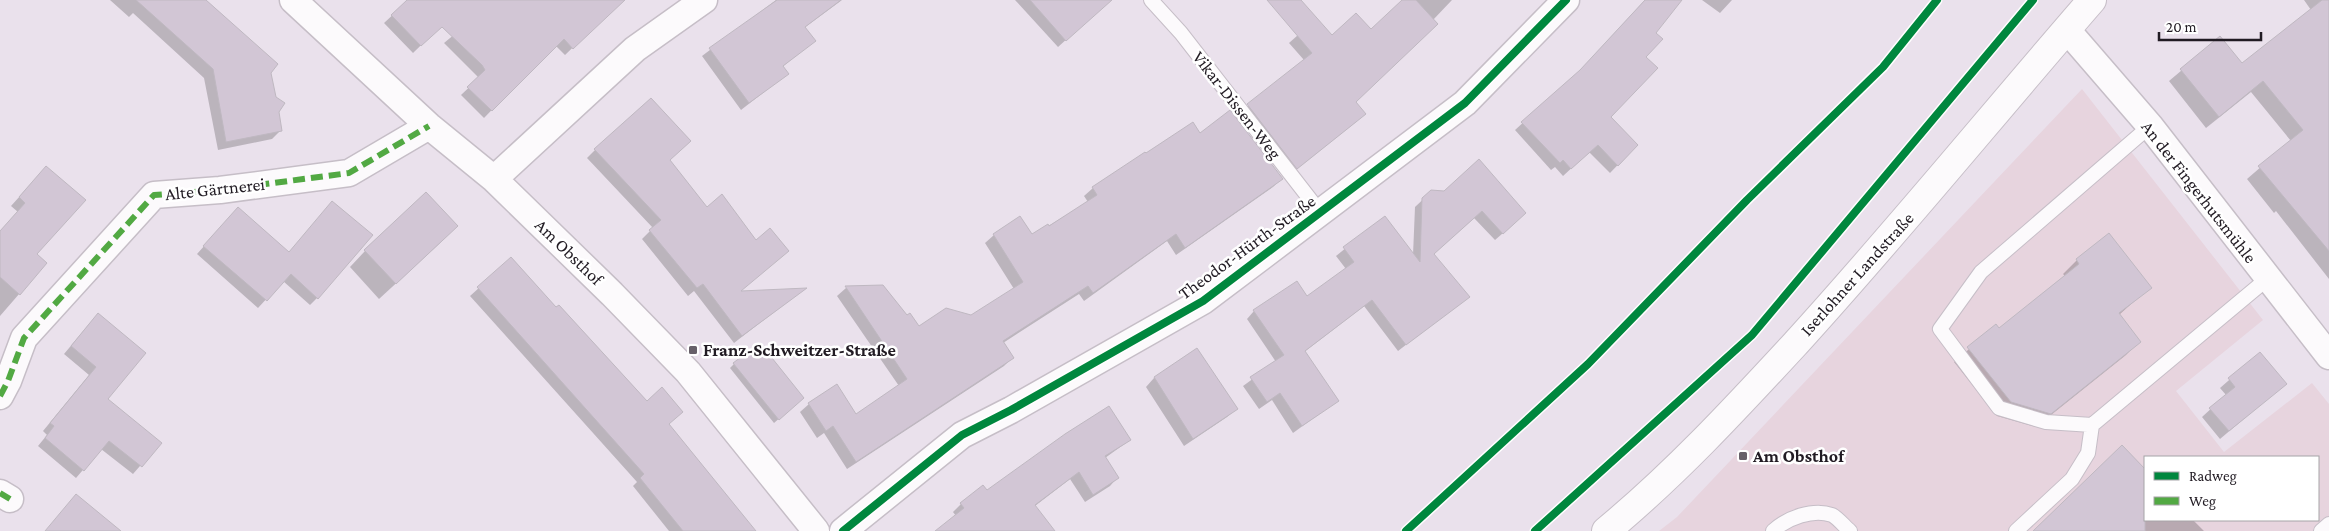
<svg xmlns="http://www.w3.org/2000/svg" width="2329" height="531" font-family="'Crimson Pro',serif">
	<rect width="100%" height="100%" fill="#eae1ec"/>
	<path fill="#e7d4de" fill-rule="evenodd" d="M2082,89L2263,320L2176,391L2224,452L2312,383L2329,404V531H1659L1677,517ZM2145,457H2318V520H2145Z"/>
	<path fill="#0003" d="M110,0H204L269,72L281,130L272,139L218,150L204,78L133,13L129,17Z
		M409,0H442L454,13L413,53L384,23Z
		M496,0H622L565,55L555,45L484,118L461,95L479,78L444,43Z
		M776,0H842L804,28L814,41L782,67L787,74L741,110L702,56Z
		M1015,0H1110L1058,47Z
		M1404,0H1452L1355,102L1357,121L1289,175L1240,113L1304,60L1289,43L1316,19L1332,37L1371,31Z
		M1645,0H1680L1654,33L1644,57L1609,117L1637,145L1610,173L1589,152L1563,176L1555,167L1551,170L1515,130L1578,73Z
		M1702,0H1732L1720,13Z
		M2304,0H2329V279L2276,211L2274,213L2247,179L2291,141L2251,92L2206,128L2169,81L2220,38L2242,65L2311,10Z
		M1199,135L1281,179L1273,187L1176,255L1167,241L1084,301L1079,294L1003,343L1012,358L1004,366L847,469L824,433L817,438L800,412L809,404L856,415L899,386L837,296L846,288L883,286L907,317L919,327L972,316L1014,289L985,243L994,235L1032,236L1088,202L1084,196L1093,188L1145,154Z
		M595,150L669,160L739,292L804,289L734,343L694,291L688,296L642,239L653,228L587,158Z
		M38,176L36,254L46,263L0,316V232L18,212L11,206Z
		M1432,191L1517,221L1495,240L1474,218L1433,254L1468,297L1398,351L1364,306L1304,352L1337,401L1293,433L1272,400L1259,409L1243,386L1276,362L1247,319L1254,311L1307,298L1346,269L1336,256L1384,217L1413,255L1415,207Z
		M231,216L288,253L317,298L310,305L283,281L258,308L197,254Z
		M441,242L379,299L350,267L365,251Z
		M511,259L555,309L667,425L742,531H669L633,486L637,482L470,296Z
		M2077,260L2150,287L2119,315L2139,341L2126,355L2036,427L1997,416L1954,362L1996,326L1999,329L2065,276L2063,274Z
		M90,323L106,399L160,443L133,474L101,449L76,478L38,446L47,435L43,431L89,375L64,354Z
		M1197,350L1236,409L1227,417L1184,446L1146,387L1154,378Z
		M2260,353L2285,384L2220,439L2202,417L2226,395L2220,388Z
		M734,364L798,402L774,423L730,368Z
		M1130,440L1105,458L1117,478L1110,486L1085,502L1070,479L1035,506L1037,531H937L956,516L953,512L961,504L987,492Z
		M2122,447L2145,471V520H2193L2204,531H2035Z"/>
	<path fill="#d2c6d5" stroke="#bfb8c1" d="M136,0H206L278,64L271,73L276,97L285,103L279,112L282,131L226,142L213,69Z
		M407,0H625L573,49L564,39L492,111L467,87L485,70L482,65L442,27L421,46L391,15Z
		M777,0H841L805,27L816,41L783,66L789,74L749,103L709,48Z
		M1030,0H1112L1066,41Z
		M1267,0H1301L1332,35L1356,13L1371,29L1402,0H1416L1438,24L1356,102L1366,114L1297,169L1247,104L1312,53Z
		M1645,0H1682L1656,33L1663,39L1646,57L1658,68L1611,117L1638,145L1618,166L1598,145L1571,169L1563,160L1560,163L1521,122L1580,70Z
		M2322,0H2329V251L2258,166L2303,130L2263,81L2219,117L2180,69L2220,36L2242,63Z
		M651,98L691,141L670,160L707,207L722,194L756,240L770,228L789,251L741,291L807,288L742,336L703,284L697,288L649,230L661,220L594,149Z
		M1230,110L1283,179L1185,248L1176,234L1093,293L1088,286L1003,341L1014,358L856,462L833,426L826,431L808,403L837,384L856,414L907,379L845,286L883,285L907,315L910,313L919,326L946,308L971,315L1023,282L993,234L1020,216L1032,234L1048,224L1049,226L1097,195L1092,187L1145,152L1146,153L1193,122L1200,133Z
		M1479,159L1526,213L1503,234L1482,211L1434,254L1470,297L1406,345L1372,300L1305,351L1339,401L1302,426L1280,393L1267,402L1250,377L1284,355L1253,310L1297,281L1307,296L1354,262L1343,247L1385,216L1420,262L1422,198L1431,190L1444,191Z
		M46,166L86,200L37,254L47,263L20,295L0,277V231L25,203L19,197Z
		M426,192L458,226L396,284L364,250Z
		M332,201L373,235L318,299L291,274L267,301L203,246L238,207L289,252Z
		M2109,233L2152,288L2119,313L2141,342L2051,414L2011,402L1967,347L1996,324L1999,328L2079,264L2076,259Z
		M511,257L556,307L559,305L647,401L662,387L683,412L669,424L756,531H683L640,478L644,474L477,287Z
		M98,313L146,353L108,399L162,443L142,467L109,441L84,471L45,438L54,426L50,423L96,367L71,346Z
		M760,343L804,398L779,420L733,363Z
		M1197,348L1238,409L1193,439L1154,377Z
		M2260,352L2287,384L2229,431L2209,408L2235,387L2228,378Z
		M1109,406L1131,440L1105,456L1119,478L1093,495L1079,472L1035,505L1055,531H935L964,508L960,503L983,485L987,490L1065,434Z
		M2122,445L2145,469V531H2033Z
		M76,494L121,531H45Z"/>
	<g fill="none" stroke-linecap="round" stroke-linejoin="round">
		<defs>
			<path id="service" d="M1151,0L1181,33L1320,212
				M2150,126L1981,272L1940,329L1999,408L2046,422L2092,425L2267,279
				M1773,531C1787,518 1813,508 1832,515C1838,518 1845,527 1850,531
				M2016,531L2072,479L2088,453L2092,425
				M2321,531L2329,524"/>
			<path id="minor" d="M293,0L429,126L494,179L612,294L688,372L816,531
				M2067,30L2150,126L2329,356
				M494,179L635,49L704,0
				M0,396L8,381L24,338L154,195L220,190L349,173L429,126
				M0,493L10,499
				M843,531L962,435L1011,410L1203,301L1465,103L1566,0"/>
			<path id="primary" d="M1606,531C1675,474 1735,409 1796,343C1898,231 1993,114 2092,0"/>
		</defs>
		<use href="#service" stroke="#c6bec7" stroke-width="16"/>
		<use href="#minor" stroke="#c6bec7" stroke-width="29"/>
		<use href="#primary" stroke="#c6bec7" stroke-width="30"/>
		<use href="#service" stroke="#fcfafc" stroke-width="14"/>
		<use href="#minor" stroke="#fcfafc" stroke-width="26"/>
		<use href="#primary" stroke="#fcfafc" stroke-width="28"/>
		<path stroke="#52a943" stroke-width="6" stroke-dasharray="12 6" stroke-linecap="butt" d="M0,396L8,381L24,338L154,195L220,190L349,173L429,126
			M0,493L10,499"/>
		<defs>
			<path id="cycleway" d="M843,531L962,435L1011,410L1203,301L1465,103L1566,0
				M1406,531L1588,364L1747,200L1883,67L1937,0
				M1535,531L1752,335L2033,0"/>
		</defs>
		<use href="#cycleway" stroke="#fff" stroke-width="11"/>
		<use href="#cycleway" stroke="#00873e" stroke-width="8"/>
	</g>
	<g fill="#676069" stroke="#fff" stroke-width="2">
		<rect x="688" y="345" width="10" height="10" rx="2.5"/>
		<rect x="1738" y="451" width="10" height="10" rx="2.5"/>
	</g>
	<g text-anchor="middle" stroke-width="5" stroke-linejoin="round" paint-order="stroke">
		<g font-size="18" fill="#211b23" stroke="#fff">
			<text transform="translate(1237 105) rotate(52)" y="6">Vikar-Dissen-Weg</text>
			<text transform="translate(215 189) rotate(-6)" y="6">Alte Gärtnerei</text>
			<text transform="translate(2199 192) rotate(52)" y="6">An der Fingerhutsmühle</text>
			<text transform="translate(1247 247) rotate(-36)" y="6">Theodor-Hürth-Straße</text>
			<text transform="translate(569 252) rotate(44)" y="6">Am Obsthof</text>
			<text transform="translate(1857 274) rotate(-48)" y="6">Iserlohner Landstraße</text>
		</g>
		<g font-size="18" font-weight="bold" fill="#211b23" stroke="#fff" text-anchor="start">
			<text x="703" y="356">Franz-Schweitzer-Straße</text>
			<text x="1753" y="462">Am Obsthof</text>
		</g>
	</g>
	<rect x="2144" y="456" width="175" height="65" fill="#ffffff" stroke="#a6a4a7"/>
	<rect x="2154" y="472" width="25" height="8" fill="#00873e" stroke="#a6a4a7"/>
	<text x="2189" y="481" font-size="15" fill="#211b23">Radweg</text>
	<rect x="2154" y="497" width="25" height="8" fill="#52a943" stroke="#a6a4a7"/>
	<text x="2189" y="506" font-size="15" fill="#211b23">Weg</text>
	<path d="M2159 32v8h102v-8" fill="none" stroke="#211b23" stroke-width="2.5"/>
	<text x="2166" y="32" font-size="15" fill="#211b23" stroke="#ffffff" stroke-width="4" paint-order="stroke">20 m</text>
</svg>
